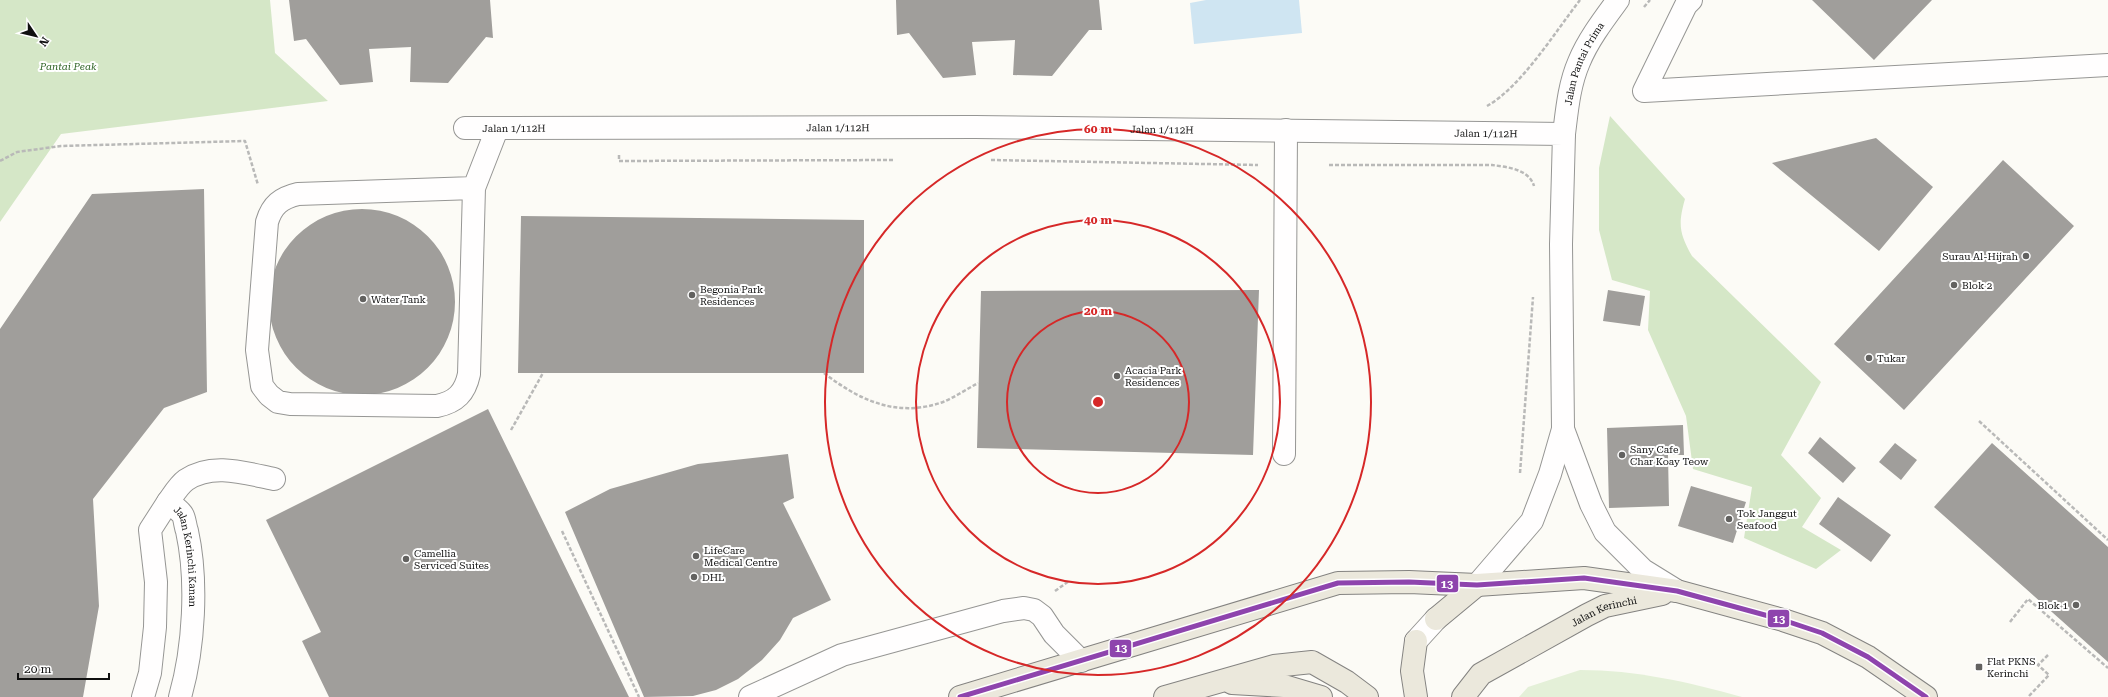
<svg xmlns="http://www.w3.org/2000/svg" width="2108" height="697" font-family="'Roboto Serif',serif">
	<rect width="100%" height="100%" fill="#fcfbf6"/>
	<path fill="#e4f0d8" d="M1580,670C1636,670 1688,682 1742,697H1519L1528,687Z"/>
	<path fill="#d5e7c7" d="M0,0H270L275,53L328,101L61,134L0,222Z
		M1610,116L1685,199C1678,224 1679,233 1692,256L1821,382L1781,455L1821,498L1802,527L1841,550L1816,569L1744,538L1752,487L1693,469L1686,416L1648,330L1650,291L1612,280L1599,230V168Z"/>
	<path fill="#cfe5f2" d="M1206,0H1299L1302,33L1194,44L1190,3Z"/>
	<path fill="#a09e9b" d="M289,0H490L493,38L486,37L448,83L410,82L411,47L369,49L373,82L340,85L306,39L294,41Z
		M896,0H1099L1102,30H1089L1052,76L1013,75L1015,40L972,42L976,75L943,78L909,33L897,35Z
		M1812,0H1932L1874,60Z
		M1876,138L1933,187L1879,251L1772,163Z
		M2003,160L2074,226L1904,410L1834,344Z
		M204,189L207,392L164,408L93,499L99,606L83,697H0V329L92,194Z
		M269 302a93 93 0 1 1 186 0a93 93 0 1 1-186 0Z
		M521,216L864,220V373H518Z
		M1259,290L1253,455L977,448L981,291Z
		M1608,290L1645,296L1640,326L1603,321Z
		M488,409L629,697H329L302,641L321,632L266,520Z
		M1683,425L1684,455H1668L1669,506L1609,508L1607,428Z
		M1820,437L1856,468L1843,483L1808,453Z
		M1895,443L1917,460L1901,480L1879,462Z
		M1992,443L2108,547V662L1934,507Z
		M788,454L794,498L783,503L831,600L793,618L780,640L762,660L738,679L716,690L693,696L644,697L565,512L610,489L698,464Z
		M1691,486L1746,502L1733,543L1678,526Z
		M1838,497L1891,535L1871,562L1819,524Z"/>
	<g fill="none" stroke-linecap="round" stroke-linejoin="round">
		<defs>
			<g id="minor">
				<path d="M1691,0L1686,5L1644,91L2108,65"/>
				<path id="s1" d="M465,128L975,127L1564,134L1561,244L1563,429L1550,474L1532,521L1477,585"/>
				<path id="s2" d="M1564,134C1567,110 1569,85 1579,62C1588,40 1604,19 1618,0"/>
				<path d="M474,188L298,194C281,198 272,205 267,222L257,350L262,386L269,395L278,402L290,404L437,406C456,402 465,393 469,374L474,188L497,129"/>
				<path d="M1563,429L1591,504L1605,532L1643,570L1677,591"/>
				<path d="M1284,454L1286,130"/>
				<path d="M168,502C173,495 179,485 186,480C212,462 245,473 274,479"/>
				<path d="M1416,641L1436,619"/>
				<path id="s3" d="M143,697L150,673L155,627L156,582L150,530L168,502C172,505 178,509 182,514C185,518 185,526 187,531C198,581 194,648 180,697"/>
				<path d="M750,697L842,655L1003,611L1024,608L1034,610L1042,616L1054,634L1081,661"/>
			</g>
			<g id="major">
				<path d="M1436,619L1477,585"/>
				<path d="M1232,683L1284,686L1321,697"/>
				<path d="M960,697L1338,583L1409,582L1477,585L1584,578L1677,591L1783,620L1822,633L1868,657L1926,697"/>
				<path d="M1165,697L1274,666L1312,662L1347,682L1367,697"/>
				<path d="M1416,697L1412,671L1416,641"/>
				<path id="s4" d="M1463,697L1481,674L1587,615L1605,606L1662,594"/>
			</g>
		</defs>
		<use href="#minor" stroke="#969694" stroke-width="24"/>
		<use href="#major" stroke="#848381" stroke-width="24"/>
		<path stroke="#b9b9b8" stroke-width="2.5" stroke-dasharray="4 2" stroke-linecap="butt" d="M1644,7L1650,0
			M1487,106C1522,86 1555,32 1580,0
			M619,155V161L894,160
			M991,160L1258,165
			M0,161L17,152L61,146L245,141L258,185
			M1329,165H1492C1507,167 1529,169 1534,186
			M824,373C860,401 898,418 943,402C955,397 967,389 978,383
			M1979,421L2108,540
			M511,430L543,373
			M1520,473L1533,297
			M562,531L639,697
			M1055,591L1069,581
			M2010,622L2028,599L2108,668
			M2029,696L2049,675L2038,665L2048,655"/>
		<use href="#minor" stroke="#fffefe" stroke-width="22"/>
		<use href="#major" stroke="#ebe8dc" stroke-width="22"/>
		<defs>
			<path id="bus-1" d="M960,697L1338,583L1409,582L1477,585L1584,578L1677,591L1783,620L1822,633L1868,657L1926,697"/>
		</defs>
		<use href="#bus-1" stroke="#fff" stroke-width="8"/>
		<use href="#bus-1" stroke="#8e44ad" stroke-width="5"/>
	</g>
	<g fill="none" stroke="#d62828" stroke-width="2">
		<circle cx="1098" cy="402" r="91"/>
		<circle cx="1098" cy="402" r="182"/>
		<circle cx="1098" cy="402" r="273"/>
	</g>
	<g fill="#636260" stroke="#fff" stroke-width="1.5">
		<circle cx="2026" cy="256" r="4"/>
		<circle cx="1954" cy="285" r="4"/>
		<circle cx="692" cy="295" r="4"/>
		<circle cx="363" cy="299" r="4"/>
		<circle cx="1869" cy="358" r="4"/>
		<circle cx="1117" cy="376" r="4"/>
		<circle cx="1622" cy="455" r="4"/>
		<circle cx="1729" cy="519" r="4"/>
		<circle cx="696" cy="556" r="4"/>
		<circle cx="406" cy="559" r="4"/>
		<circle cx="694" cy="577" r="4"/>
		<circle cx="2076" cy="605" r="4"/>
		<rect x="1975" y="663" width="8" height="8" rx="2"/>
	</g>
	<g text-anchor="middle" stroke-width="4" stroke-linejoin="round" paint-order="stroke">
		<g font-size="10" fill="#101010" stroke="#fff">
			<text dy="4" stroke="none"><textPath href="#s2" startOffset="74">Jalan Pantai Prima</textPath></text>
			<text dy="4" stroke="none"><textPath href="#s1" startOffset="373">Jalan 1/112H</textPath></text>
			<text dy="4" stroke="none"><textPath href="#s1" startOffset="49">Jalan 1/112H</textPath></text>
			<text dy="4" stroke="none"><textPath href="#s1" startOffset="697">Jalan 1/112H</textPath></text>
			<text dy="4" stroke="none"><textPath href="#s1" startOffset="1021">Jalan 1/112H</textPath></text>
			<text dy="4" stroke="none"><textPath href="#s3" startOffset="263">Jalan Kerinchi Kanan</textPath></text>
			<text dy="4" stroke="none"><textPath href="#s4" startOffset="168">Jalan Kerinchi</textPath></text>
		</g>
		<g font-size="10" font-style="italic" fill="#2e6325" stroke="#fff">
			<text x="68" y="70">Pantai Peak</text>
		</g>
		<g font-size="10" fill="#101010" stroke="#fff" text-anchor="start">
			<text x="2018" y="260" text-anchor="end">Surau Al-Hijrah</text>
			<text x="1962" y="289">Blok 2</text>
			<text x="700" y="293">Begonia Park<tspan x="700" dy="12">Residences</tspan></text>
			<text x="371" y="303">Water Tank</text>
			<text x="1877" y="362">Tukar</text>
			<text x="1125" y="374">Acacia Park<tspan x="1125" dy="12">Residences</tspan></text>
			<text x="1630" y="453">Sany Cafe<tspan x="1630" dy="12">Char Koay Teow</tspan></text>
			<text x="1737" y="517">Tok Janggut<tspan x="1737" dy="12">Seafood</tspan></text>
			<text x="704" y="554">LifeCare<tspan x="704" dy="12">Medical Centre</tspan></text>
			<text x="414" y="557">Camellia<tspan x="414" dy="12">Serviced Suites</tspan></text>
			<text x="702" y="581">DHL</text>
			<text x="2068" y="609" text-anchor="end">Blok 1</text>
			<text x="1987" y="665">Flat PKNS<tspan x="1987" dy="12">Kerinchi</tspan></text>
		</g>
	</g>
	<circle cx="1098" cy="402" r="6" fill="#d62828" stroke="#fff" stroke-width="2"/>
	<g font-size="12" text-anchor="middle" font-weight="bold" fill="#d62828" stroke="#fff" stroke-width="4" stroke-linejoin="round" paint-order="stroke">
		<text x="1098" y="133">60 m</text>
		<text x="1098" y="224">40 m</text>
		<text x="1098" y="315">20 m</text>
	</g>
	<g stroke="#fff" stroke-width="1.5">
		<rect x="1436" y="574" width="23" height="19" rx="4" fill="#8e44ad"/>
		<rect x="1767" y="609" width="23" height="19" rx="4" fill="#8e44ad"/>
		<rect x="1109" y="639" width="23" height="19" rx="4" fill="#8e44ad"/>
	</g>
	<g font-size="11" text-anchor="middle" font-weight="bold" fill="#fff">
		<text x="1447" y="588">13</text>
		<text x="1779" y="623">13</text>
		<text x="1121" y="652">13</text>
	</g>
	<g transform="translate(36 36) rotate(125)" stroke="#ffffff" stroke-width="3" paint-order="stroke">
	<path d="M0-3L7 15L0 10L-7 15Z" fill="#101010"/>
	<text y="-6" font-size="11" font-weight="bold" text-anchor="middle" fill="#101010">N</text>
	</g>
	<path d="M18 673v6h91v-6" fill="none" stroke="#101010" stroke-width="2"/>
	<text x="24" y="673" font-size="12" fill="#101010" stroke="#ffffff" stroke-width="3" paint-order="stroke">20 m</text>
</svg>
